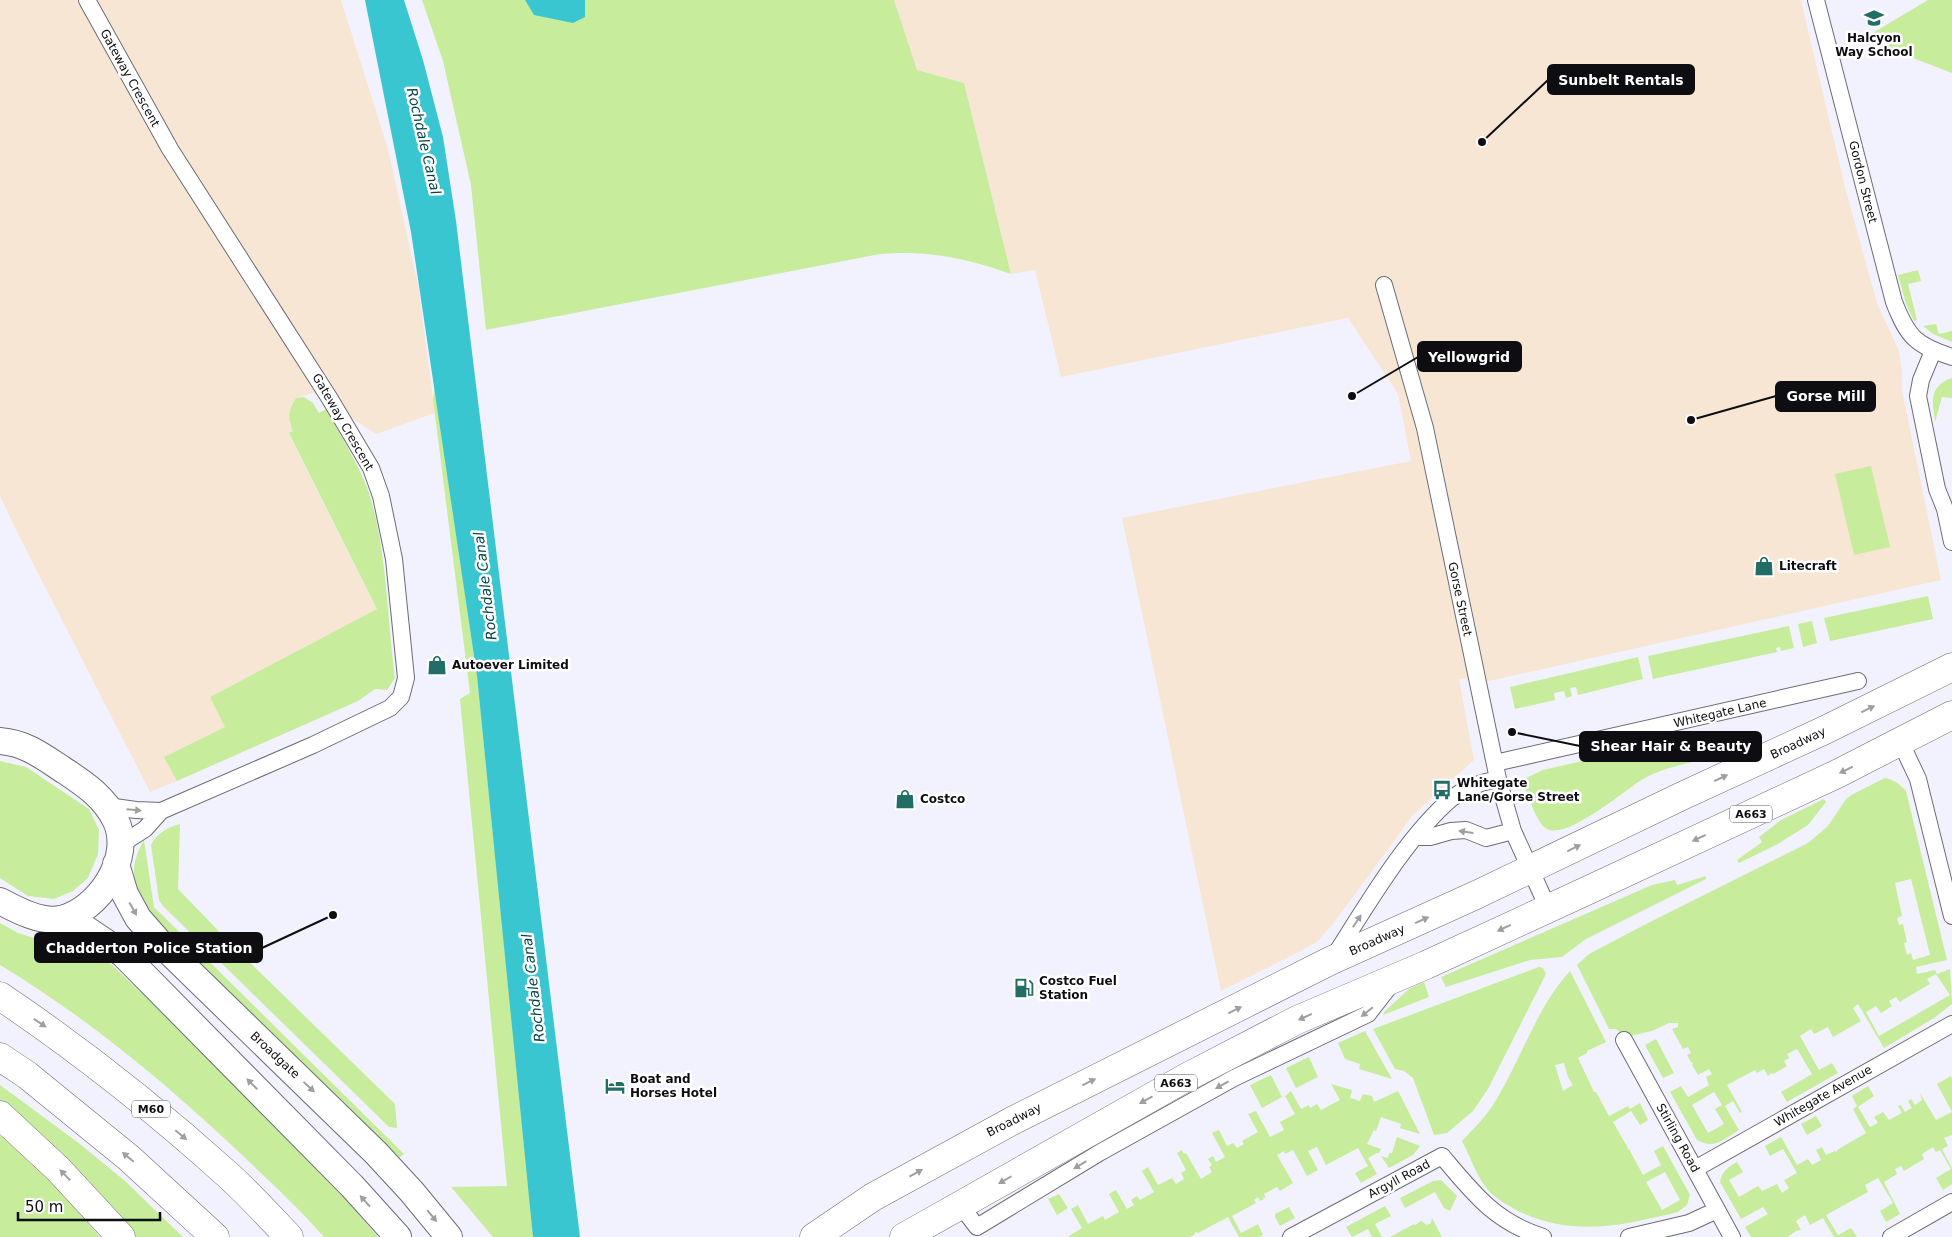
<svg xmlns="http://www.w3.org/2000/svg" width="1952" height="1237" font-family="'DejaVu Sans',sans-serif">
	<rect width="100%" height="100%" fill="#f2f2fe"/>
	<path fill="#f7e6d4" d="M0,0H341L388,149L418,285L435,413L376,434L313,393L296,398L289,424L293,431L289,434L377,609L210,697L226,727L165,757L177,781L150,792L17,532L0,496Z
		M894,0H1801L1846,191L1877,303L1899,351L1902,370V390L1941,580L1489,681L1459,679L1474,760L1413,815L1333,924L1318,941L1299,952L1221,991L1122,518L1411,461L1398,394L1348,318L1061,377L1035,270L1011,274L964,83L917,70Z"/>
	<path fill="#c6ec9c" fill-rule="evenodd" d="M422,0H894L917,70L964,83L1011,274C966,258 928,250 880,254L486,330L471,185L443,61Z
		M1928,0H1952V73L1871,42L1866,37Z
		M1918,270L1921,281L1908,284L1917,320L1914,321L1906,304L1898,275Z
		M1936,324L1939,334L1952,331V342L1933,334L1923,326Z
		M1952,378V398L1942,397L1935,422C1932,401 1929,386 1952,378Z
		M435,388L477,676L534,1237H493L451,1187L507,1186L460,699L470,693L433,399Z
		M304,397L313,403L319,413L326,409C339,433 359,465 368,490C387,547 387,619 395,678L387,690L375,689L358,701L177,781L164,757L225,727L210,697L377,609L289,433L293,431C287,419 289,409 296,398Z
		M1871,466L1890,547L1854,555L1835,474Z
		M1928,596L1933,619L1830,641L1824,618Z
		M1812,621L1817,643L1803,647L1798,624Z
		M1789,626L1794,648L1781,651L1780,647L1776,648L1777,652L1653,679L1648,656Z
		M1638,657L1643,679L1578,695L1576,687L1570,688L1572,696L1566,698L1564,691L1554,693L1555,700L1515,709L1510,687Z
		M1665,742L1676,743L1679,747L1683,762L1696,757L1697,761C1680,765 1658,770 1643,779C1625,790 1567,840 1547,829C1536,823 1529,796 1524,785V779L1543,770Z
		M0,761L26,767L89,809L99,830L98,854L88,878L73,891L54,899L28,896L0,878Z
		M1885,778C1894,780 1899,783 1906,791L1947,960L1916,967L1917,974L1935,970L1937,974L1950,969L1952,1004L1934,1018L1884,1048L1858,1004L1853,1008L1861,1021L1833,1037L1828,1027L1814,1034L1811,1029L1800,1036L1819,1070L1832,1063L1838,1073L1787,1102L1781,1092L1812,1074L1797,1049L1787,1054L1789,1058L1784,1061L1787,1066L1773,1074L1771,1073L1768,1076L1764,1069L1757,1073L1755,1070L1727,1085L1742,1112L1740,1113L1733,1101L1725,1106L1739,1130C1724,1139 1714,1150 1697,1140L1670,1092L1681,1086L1688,1097L1709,1085L1706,1077L1712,1074L1709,1069L1698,1075L1692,1065L1693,1063L1691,1062L1687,1055L1691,1053L1688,1047L1683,1049L1672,1029L1678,1027V1023H1669L1652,1031L1626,1037L1616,1029H1609L1577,965L1589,954L1648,923L1808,843L1828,826L1846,799L1853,794ZM1911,879L1930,955L1913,960L1911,953L1907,955L1904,943L1907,942L1903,924L1899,925L1897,918L1902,916L1895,883ZM1936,974L1950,995L1879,1036L1866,1012L1876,1006L1881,1013L1892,1006L1889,1001L1896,997L1900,1002L1901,1001L1930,984L1927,979ZM1714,1092L1722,1105L1715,1109L1724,1124L1708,1133L1692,1105Z
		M1824,799L1826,802L1808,825L1776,845L1739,863L1737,860L1762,842L1759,837L1781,820Z
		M180,824L178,889L236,949L395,1104L397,1128L389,1127L163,906L159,900L151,845C156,834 168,827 180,824Z
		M144,840L154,907L404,1154L399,1158C371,1130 343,1100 313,1073C278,1040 242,1008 208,974C187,954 160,933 146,907C132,880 129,867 144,840Z
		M1706,876V879L1586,939L1562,957L1530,960L1446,987L1441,977L1652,885L1675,880L1677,885Z
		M0,923L18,933L43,941L86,948L112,965L193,1042L333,1185L378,1237H324C298,1207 269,1181 241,1154C167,1084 88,1018 0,965Z
		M1539,967L1543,968L1546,974L1488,1089L1473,1111L1447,1133L1434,1135L1413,1078L1404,1071L1395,1069L1373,1029Z
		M1570,971L1606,1042L1587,1051V1053L1578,1058L1594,1092H1596L1609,1116L1628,1106L1630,1109L1640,1103L1648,1120L1640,1125L1631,1111L1613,1122L1628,1148L1627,1150L1629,1149L1643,1175L1661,1165L1654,1151L1663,1146L1690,1195L1687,1205L1678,1212C1621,1226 1573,1237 1518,1211C1507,1205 1495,1198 1487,1189C1476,1175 1470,1156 1462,1141C1474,1128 1487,1116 1496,1100C1522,1058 1536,1008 1570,971ZM1564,1063L1568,1077L1573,1085L1563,1091L1555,1065ZM1665,1172L1680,1200L1662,1210L1646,1182Z
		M1424,982L1429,997L1383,1015L1385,1011L1409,989Z
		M1365,1031L1392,1079L1359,1069L1360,1064L1345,1059L1338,1043Z
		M1656,1039L1674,1073L1663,1078L1645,1045Z
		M1309,1057L1318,1077L1296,1088L1286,1068Z
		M1271,1075L1282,1097L1262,1108L1250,1085Z
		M1951,1076L1952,1079V1135L1944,1138L1948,1146L1942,1149L1952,1168V1184L1943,1190L1936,1178L1951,1169L1940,1150L1936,1152L1933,1147L1922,1154L1924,1159L1904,1171L1901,1166L1895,1169L1897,1174L1884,1182L1900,1214L1886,1222L1880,1211L1893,1203L1878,1178L1865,1185L1868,1192L1826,1215L1838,1235L1851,1228L1857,1237H1834L1823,1218L1810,1225L1805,1215L1796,1221L1801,1230L1796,1231L1788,1237H1751L1745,1227L1768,1214L1763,1207L1741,1219L1720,1182C1722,1171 1728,1167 1737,1162L1743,1172L1729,1180L1739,1197L1758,1186L1762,1191L1777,1184L1782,1193L1789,1188L1784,1180L1797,1173L1783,1149L1770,1156L1765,1146L1781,1137L1797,1165L1808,1159L1812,1165L1821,1160L1816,1150L1822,1147L1826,1155L1835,1151L1837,1152V1150L1866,1133L1853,1109L1857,1106L1852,1096L1868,1086L1874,1096L1858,1107L1870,1127L1878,1123L1874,1117L1883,1112L1889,1120L1902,1113L1898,1106L1901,1105L1905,1112L1912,1108L1908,1101L1911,1099L1915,1105L1922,1100L1920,1093L1936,1120L1952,1112L1937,1084Z
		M1331,1084L1352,1090L1350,1098L1360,1101L1363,1094L1372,1096L1374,1102L1398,1091L1420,1134L1400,1128L1401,1124L1381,1117L1376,1131L1374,1130L1367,1144L1381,1149L1379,1153H1377L1368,1158L1377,1174L1361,1183L1355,1173L1368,1166L1358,1148L1326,1165L1317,1147L1308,1151L1318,1170L1307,1176L1293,1150L1285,1154L1284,1151L1277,1155L1293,1183L1280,1191L1277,1187L1264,1194L1266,1198L1263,1197L1264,1199L1260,1201L1258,1197L1254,1200L1256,1203L1232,1216L1241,1233L1258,1224L1263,1235L1259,1237H1239L1228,1217L1198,1233L1195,1232V1234L1190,1237H1069V1236L1082,1228L1071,1209L1078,1205L1088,1224L1103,1216L1105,1220L1119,1212L1109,1194L1116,1190L1127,1209L1134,1205L1131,1200L1137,1196L1140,1200L1154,1192L1142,1171L1148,1167L1158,1185L1172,1178L1176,1184L1184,1179L1181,1173L1186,1170L1177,1153L1182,1150L1184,1154L1186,1153L1201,1179L1212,1172L1209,1167L1212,1165L1208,1159L1213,1156L1216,1162L1225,1157L1212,1133L1219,1130L1227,1146L1233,1143L1237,1148L1244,1144L1242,1141L1258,1132L1248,1114L1256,1111L1270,1137L1284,1130L1280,1122L1295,1114L1285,1096L1291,1091L1301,1109L1309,1105L1310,1108L1317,1104L1321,1110L1340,1100Z
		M0,1085L80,1144L125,1181L183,1237H136L111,1205L52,1145L0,1101Z
		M1816,1116L1822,1126L1807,1135L1801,1124Z
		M0,1135L48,1177L100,1237H0Z
		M1397,1137L1420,1146L1413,1155L1389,1168L1381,1156L1388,1158L1389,1153H1392Z
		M1441,1180L1457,1196L1450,1211L1444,1208L1435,1192L1405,1208L1400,1198L1433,1181Z
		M1059,1194L1068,1208L1057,1215L1048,1199Z
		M1385,1206L1391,1216L1375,1224L1382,1237H1372L1368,1229L1352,1237L1346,1227Z
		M1289,1207L1295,1218L1280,1226L1275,1217V1214Z
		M1432,1218L1442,1237H1390L1414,1224L1415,1225L1421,1221L1427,1225L1431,1223Z"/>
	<path fill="#39c6d1" d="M365,0H404L423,60L443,137L456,221L580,1237H533L477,676L411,232Z
		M525,0H585V17L573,23L534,15Z"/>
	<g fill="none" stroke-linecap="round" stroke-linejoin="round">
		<defs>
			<path id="street" d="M87,0L170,149L330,399L371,468L381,496L394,559L406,678L401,697L390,708L313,745L161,811L145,829L120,845
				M1816,0L1894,302C1908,338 1916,345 1952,357
				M1384,285L1425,428L1498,779L1513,831L1548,908
				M1933,351L1921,380L1918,396L1937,489L1945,509L1952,542
				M1901,743L1918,779L1952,916
				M1495,763L1858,681
				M107,806L136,810L161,811
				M1415,837H1430L1451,831L1466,830L1486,838L1513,831
				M1333,958C1366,907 1406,837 1452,798C1465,788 1482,782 1498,779
				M1624,1040L1732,1237
				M1695,1169L1952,1024
				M961,1206L977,1227L1099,1153L1234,1078L1368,1014L1392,983
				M1291,1237L1442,1156C1473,1193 1495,1222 1543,1237
				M1629,1237L1689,1223L1717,1210
				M1891,1237L1952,1202"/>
			<path id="primary" d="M0,741C25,743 41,755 62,769C83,783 104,796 116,821C133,858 99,910 61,919C41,923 17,910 0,901
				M116,864L125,894L138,918L159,942L376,1153L412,1192L449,1237
				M60,919L83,927L123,954L352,1186L398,1237"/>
			<path id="highway" d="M0,996C80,1050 156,1110 228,1175C249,1194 269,1216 289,1237
				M0,1057L27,1075L129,1158L215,1237
				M0,1115L58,1169L121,1237
				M814,1237L873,1197L1012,1121L1330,961L1476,895L1682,796L1825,730L1952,667
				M904,1237L1187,1077L1297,1020L1426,965L1582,893L1839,773L1952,715"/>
		</defs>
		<use href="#street" stroke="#6c6c77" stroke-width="18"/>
		<use href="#primary" stroke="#6c6c77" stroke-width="28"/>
		<use href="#highway" stroke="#6c6c77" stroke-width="29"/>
		<use href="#street" stroke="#fff" stroke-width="16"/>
		<use href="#primary" stroke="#fff" stroke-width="26"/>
		<use href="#highway" stroke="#fff" stroke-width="28"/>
	</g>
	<defs><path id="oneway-solid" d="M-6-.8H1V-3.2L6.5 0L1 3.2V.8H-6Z" transform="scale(1.25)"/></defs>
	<g fill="#9f9fa0">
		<use href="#oneway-solid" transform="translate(1868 709) rotate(-26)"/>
		<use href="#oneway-solid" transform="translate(1846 770) rotate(154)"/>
		<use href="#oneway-solid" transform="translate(1721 778) rotate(-25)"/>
		<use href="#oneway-solid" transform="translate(134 810) rotate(5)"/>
		<use href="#oneway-solid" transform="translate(1466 832) rotate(-172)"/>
		<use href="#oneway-solid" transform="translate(1699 838) rotate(155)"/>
		<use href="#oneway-solid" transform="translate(1574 848) rotate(-26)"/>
		<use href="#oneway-solid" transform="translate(133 909) rotate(61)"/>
		<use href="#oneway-solid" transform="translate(1422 920) rotate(-24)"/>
		<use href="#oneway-solid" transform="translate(1357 921) rotate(-56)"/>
		<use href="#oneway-solid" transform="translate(1504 928) rotate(155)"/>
		<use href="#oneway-solid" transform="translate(1235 1010) rotate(-26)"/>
		<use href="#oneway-solid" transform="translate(1367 1012) rotate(141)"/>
		<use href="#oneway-solid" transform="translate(1305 1017) rotate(156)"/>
		<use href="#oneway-solid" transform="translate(40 1023) rotate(34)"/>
		<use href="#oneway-solid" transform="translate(1089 1082) rotate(-26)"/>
		<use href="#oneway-solid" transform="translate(252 1084) rotate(-135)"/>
		<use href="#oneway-solid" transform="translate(1222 1085) rotate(151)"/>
		<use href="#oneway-solid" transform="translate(309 1087) rotate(43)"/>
		<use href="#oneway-solid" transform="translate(1146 1100) rotate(151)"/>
		<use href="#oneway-solid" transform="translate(181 1135) rotate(40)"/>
		<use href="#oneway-solid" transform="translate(128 1157) rotate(-140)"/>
		<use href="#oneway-solid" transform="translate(1080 1165) rotate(149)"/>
		<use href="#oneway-solid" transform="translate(916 1173) rotate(-29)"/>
		<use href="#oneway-solid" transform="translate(65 1175) rotate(-134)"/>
		<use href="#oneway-solid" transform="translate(1005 1180) rotate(150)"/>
		<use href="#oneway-solid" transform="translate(365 1201) rotate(-132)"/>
		<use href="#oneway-solid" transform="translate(432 1216) rotate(51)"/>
	</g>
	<defs>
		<symbol id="school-bare" viewBox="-9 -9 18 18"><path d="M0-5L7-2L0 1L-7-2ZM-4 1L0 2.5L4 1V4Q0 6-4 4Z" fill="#236d67" stroke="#fff" stroke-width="2.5" paint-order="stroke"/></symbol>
		<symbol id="shop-bare" viewBox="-9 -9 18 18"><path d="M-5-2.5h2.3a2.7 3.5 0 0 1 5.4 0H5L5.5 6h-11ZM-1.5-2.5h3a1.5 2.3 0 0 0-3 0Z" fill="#236d67" stroke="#fff" stroke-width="2.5" paint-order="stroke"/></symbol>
		<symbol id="bus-bare" viewBox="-9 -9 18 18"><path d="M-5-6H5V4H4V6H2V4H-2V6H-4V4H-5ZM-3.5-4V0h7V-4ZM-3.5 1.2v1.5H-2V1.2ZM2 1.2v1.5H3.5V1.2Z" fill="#236d67" stroke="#fff" stroke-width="2.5" paint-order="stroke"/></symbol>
		<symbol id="fuel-bare" viewBox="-9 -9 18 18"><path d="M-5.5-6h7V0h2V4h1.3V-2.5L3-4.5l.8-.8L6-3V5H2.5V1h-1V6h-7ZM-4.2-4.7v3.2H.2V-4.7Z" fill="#236d67" stroke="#fff" stroke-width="2.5" paint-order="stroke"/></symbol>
		<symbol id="hotel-bare" viewBox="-9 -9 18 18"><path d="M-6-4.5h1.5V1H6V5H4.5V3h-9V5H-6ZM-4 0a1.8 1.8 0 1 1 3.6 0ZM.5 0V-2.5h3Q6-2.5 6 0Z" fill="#236d67" stroke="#fff" stroke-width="2.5" paint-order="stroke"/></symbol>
	</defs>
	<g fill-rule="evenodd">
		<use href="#school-bare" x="1860" y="4" width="28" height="28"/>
		<use href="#shop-bare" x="1750" y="552" width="28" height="28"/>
		<use href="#shop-bare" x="423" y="651" width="28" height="28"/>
		<use href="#bus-bare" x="1428" y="776" width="28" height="28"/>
		<use href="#shop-bare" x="891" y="785" width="28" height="28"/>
		<use href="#fuel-bare" x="1010" y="974" width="28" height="28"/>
		<use href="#hotel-bare" x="601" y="1072" width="28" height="28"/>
	</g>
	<g text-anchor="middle" stroke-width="5" stroke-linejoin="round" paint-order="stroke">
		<g fill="#fff" stroke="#565659" stroke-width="1">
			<rect x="1730" y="805.5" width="42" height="17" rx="4"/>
			<rect x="1155" y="1074.5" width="42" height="17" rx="4"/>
			<rect x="132" y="1100.5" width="38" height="17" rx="4"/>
		</g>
		<g font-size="11" font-weight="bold" fill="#0e0e12">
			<text x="1751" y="818">A663</text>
			<text x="1176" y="1087">A663</text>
			<text x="151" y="1113">M60</text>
		</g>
		<g font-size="12" font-weight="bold" fill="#0e0e12" stroke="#fff" text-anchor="start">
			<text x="1874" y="42" text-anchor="middle">Halcyon<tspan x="1874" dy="14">Way School</tspan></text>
			<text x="1779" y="570">Litecraft</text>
			<text x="452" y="669">Autoever Limited</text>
			<text x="1457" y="787">Whitegate<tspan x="1457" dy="14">Lane/Gorse Street</tspan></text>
			<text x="920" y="803">Costco</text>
			<text x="1039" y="985">Costco Fuel<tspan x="1039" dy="14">Station</tspan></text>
			<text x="630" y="1083">Boat and<tspan x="630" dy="14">Horses Hotel</tspan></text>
		</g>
		<g font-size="12" fill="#0e0e12" stroke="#fff">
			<text transform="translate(130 78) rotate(61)" y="4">Gateway Crescent</text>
			<text transform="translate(1863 182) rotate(76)" y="4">Gordon Street</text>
			<text transform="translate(343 422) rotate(60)" y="4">Gateway Crescent</text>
			<text transform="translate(1460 599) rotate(78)" y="4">Gorse Street</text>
			<text transform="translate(1720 713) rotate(-13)" y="4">Whitegate Lane</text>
			<text transform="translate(1798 743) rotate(-25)" y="4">Broadway</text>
			<text transform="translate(1377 940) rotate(-24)" y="4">Broadway</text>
			<text transform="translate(275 1055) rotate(43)" y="4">Broadgate</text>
			<text transform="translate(1823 1096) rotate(-30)" y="4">Whitegate Avenue</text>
			<text transform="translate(1014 1120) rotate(-27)" y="4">Broadway</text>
			<text transform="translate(1678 1138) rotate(61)" y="4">Stirling Road</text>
			<text transform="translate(1399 1179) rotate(-28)" y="4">Argyll Road</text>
		</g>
		<g font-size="14" font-style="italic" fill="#044449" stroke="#fff">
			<text transform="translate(424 141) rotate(77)" y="5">Rochdale Canal</text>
			<text transform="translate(485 586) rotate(-97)" y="5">Rochdale Canal</text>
			<text transform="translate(533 988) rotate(-97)" y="5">Rochdale Canal</text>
		</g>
	</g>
	<path fill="none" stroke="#0e0e12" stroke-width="2" d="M1482 142L1548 80M1352 396L1418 357M1691 420L1776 396M1512 732L1580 746M333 915L262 948"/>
	<g fill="#0e0e12" stroke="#fff" stroke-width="2">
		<circle cx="1482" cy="142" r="5"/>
		<circle cx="1352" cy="396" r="5"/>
		<circle cx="1691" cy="420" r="5"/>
		<circle cx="1512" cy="732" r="5"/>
		<circle cx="333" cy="915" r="5"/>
	</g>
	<g fill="#0e0e12" stroke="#0e0e12" stroke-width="2">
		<rect x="1548" y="65" width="146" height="29" rx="5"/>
		<rect x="1418" y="342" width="103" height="29" rx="5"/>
		<rect x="1776" y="382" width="99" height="29" rx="5"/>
		<rect x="1580" y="732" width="181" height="29" rx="5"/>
		<rect x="35" y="933" width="227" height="29" rx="5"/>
	</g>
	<g font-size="14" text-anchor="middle" font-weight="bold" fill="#fff">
		<text x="1621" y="85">Sunbelt Rentals</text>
		<text x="1469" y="362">Yellowgrid</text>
		<text x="1826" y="401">Gorse Mill</text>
		<text x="1671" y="751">Shear Hair &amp; Beauty</text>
		<text x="149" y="953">Chadderton Police Station</text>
	</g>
	<path d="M18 1212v8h142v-8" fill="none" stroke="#0e0e12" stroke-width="2.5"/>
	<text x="25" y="1212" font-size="15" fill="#0e0e12" stroke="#ffffff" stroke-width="4" paint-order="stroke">50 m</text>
</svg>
